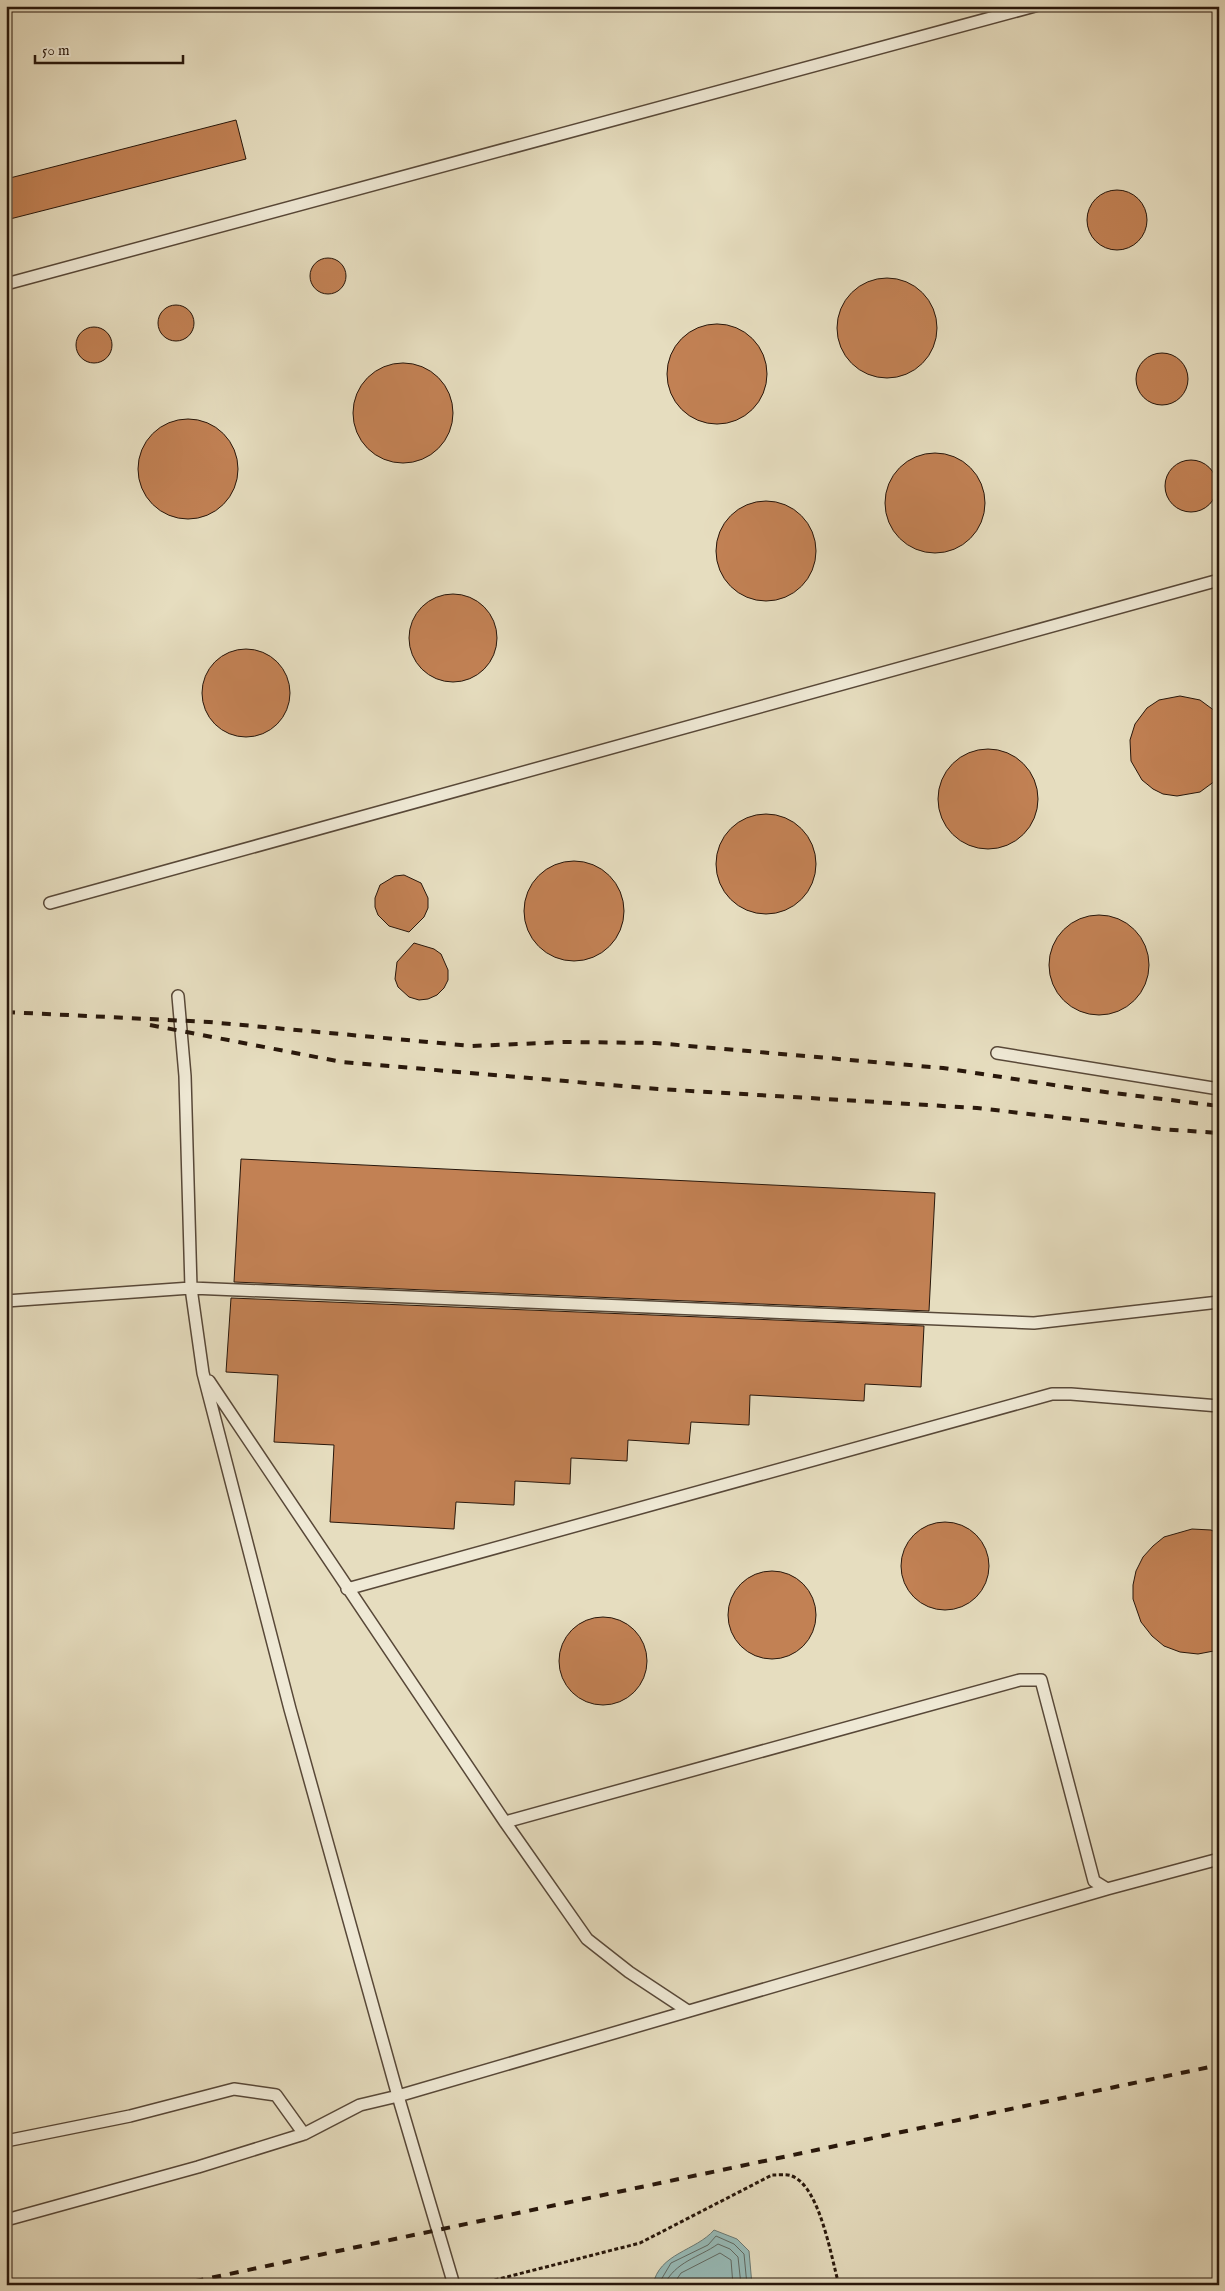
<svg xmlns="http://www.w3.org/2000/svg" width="1225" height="2291" font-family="'IM FELL English',serif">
	<rect width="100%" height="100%" fill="#e6ddbf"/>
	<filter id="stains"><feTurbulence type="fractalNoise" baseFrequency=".004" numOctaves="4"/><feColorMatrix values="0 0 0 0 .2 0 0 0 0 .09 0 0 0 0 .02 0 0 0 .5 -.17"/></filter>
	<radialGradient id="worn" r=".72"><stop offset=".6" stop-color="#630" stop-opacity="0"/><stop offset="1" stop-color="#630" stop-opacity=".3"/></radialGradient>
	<path fill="#97bbb8" stroke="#6b7973" d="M714,2230L737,2239L749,2251L752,2285H653C659,2253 696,2251 714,2230Z"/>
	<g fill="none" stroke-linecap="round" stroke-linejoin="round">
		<path stroke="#606962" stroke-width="1" d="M658,2285L671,2263L708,2245L716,2236L734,2244L744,2254L747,2285
			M664,2285C676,2261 698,2258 718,2244L730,2249L738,2257L741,2285
			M673,2285L681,2273L720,2253L731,2260L733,2285"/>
	</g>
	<path fill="#c28154" stroke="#28170b" d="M236,120L246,159L6,220V179Z
		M1087 220a30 30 0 1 1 60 0a30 30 0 1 1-60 0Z
		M310 276a18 18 0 1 1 36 0a18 18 0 1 1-36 0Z
		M837 328a50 50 0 1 1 100 0a50 50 0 1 1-100 0Z
		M158 323a18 18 0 1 1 36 0a18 18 0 1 1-36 0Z
		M667 374a50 50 0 1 1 100 0a50 50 0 1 1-100 0Z
		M76 345a18 18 0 1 1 36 0a18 18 0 1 1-36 0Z
		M1136 379a26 26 0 1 1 52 0a26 26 0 1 1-52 0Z
		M353 413a50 50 0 1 1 100 0a50 50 0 1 1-100 0Z
		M138 469a50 50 0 1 1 100 0a50 50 0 1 1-100 0Z
		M885 503a50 50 0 1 1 100 0a50 50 0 1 1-100 0Z
		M1165 486a26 26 0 1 1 52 0a26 26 0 1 1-52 0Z
		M716 551a50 50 0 1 1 100 0a50 50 0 1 1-100 0Z
		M409 638a44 44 0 1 1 88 0a44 44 0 1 1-88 0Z
		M202 693a44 44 0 1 1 88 0a44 44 0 1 1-88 0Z
		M1180,696L1200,700L1219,714V778L1200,792L1177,796L1163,794L1153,789L1142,780L1131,761L1130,740L1135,724L1147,708L1159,700Z
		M938 799a50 50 0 1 1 100 0a50 50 0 1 1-100 0Z
		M716 864a50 50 0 1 1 100 0a50 50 0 1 1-100 0Z
		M524 911a50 50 0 1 1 100 0a50 50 0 1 1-100 0Z
		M404,875L421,883L428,898V908L424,917L409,932L389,926L378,915L375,907V898L380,885L395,876Z
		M1049 965a50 50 0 1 1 100 0a50 50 0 1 1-100 0Z
		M414,943L434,949L441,954L448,970V980L444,988L437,995L428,999L419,1000L409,997L398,987L395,979L397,962Z
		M241,1159L935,1193L929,1311L234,1282Z
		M231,1298L924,1326L921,1387L865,1384L864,1401L750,1395L749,1425L691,1422L689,1444L628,1440L627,1461L571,1458L570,1484L515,1481L514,1505L456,1502L454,1529L330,1522L334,1445L274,1442L278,1375L226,1372Z
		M901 1566a44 44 0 1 1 88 0a44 44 0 1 1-88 0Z
		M1192,1529L1211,1530L1219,1534V1650L1198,1654L1180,1652L1164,1646L1152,1636L1141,1622L1133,1599V1585L1136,1571L1143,1557L1153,1546L1164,1537Z
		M728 1615a44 44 0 1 1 88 0a44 44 0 1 1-88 0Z
		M559 1661a44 44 0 1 1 88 0a44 44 0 1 1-88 0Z"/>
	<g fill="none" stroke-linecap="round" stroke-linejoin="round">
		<defs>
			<path id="service" d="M6,284L1035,6
				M50,903L1219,580
				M178,996L185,1076L191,1288L203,1373L290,1709L398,2096L1107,1889L1219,1859
				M997,1053L1219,1089
				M6,1301L191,1288L1034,1323L1219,1302
				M209,1381L505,1822L587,1939L629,1972L688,2011
				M347,1589L1052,1394H1071L1219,1406
				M505,1822L1020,1680H1041L1094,1881L1107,1889
				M6,2141L130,2116L234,2089L276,2095L304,2134
				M6,2220L198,2167L304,2134L360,2105L398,2096L454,2285"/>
		</defs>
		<use href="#service" stroke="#584838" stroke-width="14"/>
		<path stroke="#28170b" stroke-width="3" stroke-dasharray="4 2.5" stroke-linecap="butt" d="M469,2284L487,2282L640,2243L772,2175C778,2175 787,2174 792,2176C820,2187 831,2257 839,2285"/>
		<use href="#service" stroke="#efe9d5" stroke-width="11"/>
		<path stroke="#28170b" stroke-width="4" stroke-dasharray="9 9" stroke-linecap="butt" d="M6,1012L209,1022L472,1046L565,1042L655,1043L943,1068L1073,1088L1219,1106
			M150,1025L342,1062L658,1089L977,1108L1160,1129L1219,1133
			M177,2285L1219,2065"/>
	</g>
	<rect width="1225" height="2291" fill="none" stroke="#e6ddbf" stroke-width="25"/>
	<rect x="8" y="8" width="1210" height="2276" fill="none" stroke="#28170b" stroke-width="2.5"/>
	<rect x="12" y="12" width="1200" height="2266" fill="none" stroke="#28170b"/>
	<path d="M35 55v8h148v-8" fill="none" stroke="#28170b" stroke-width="2.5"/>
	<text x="42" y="55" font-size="15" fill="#28170b" stroke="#efe9d5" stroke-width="4" paint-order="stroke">50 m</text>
	<rect width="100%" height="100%" filter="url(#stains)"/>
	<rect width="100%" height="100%" fill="url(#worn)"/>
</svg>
